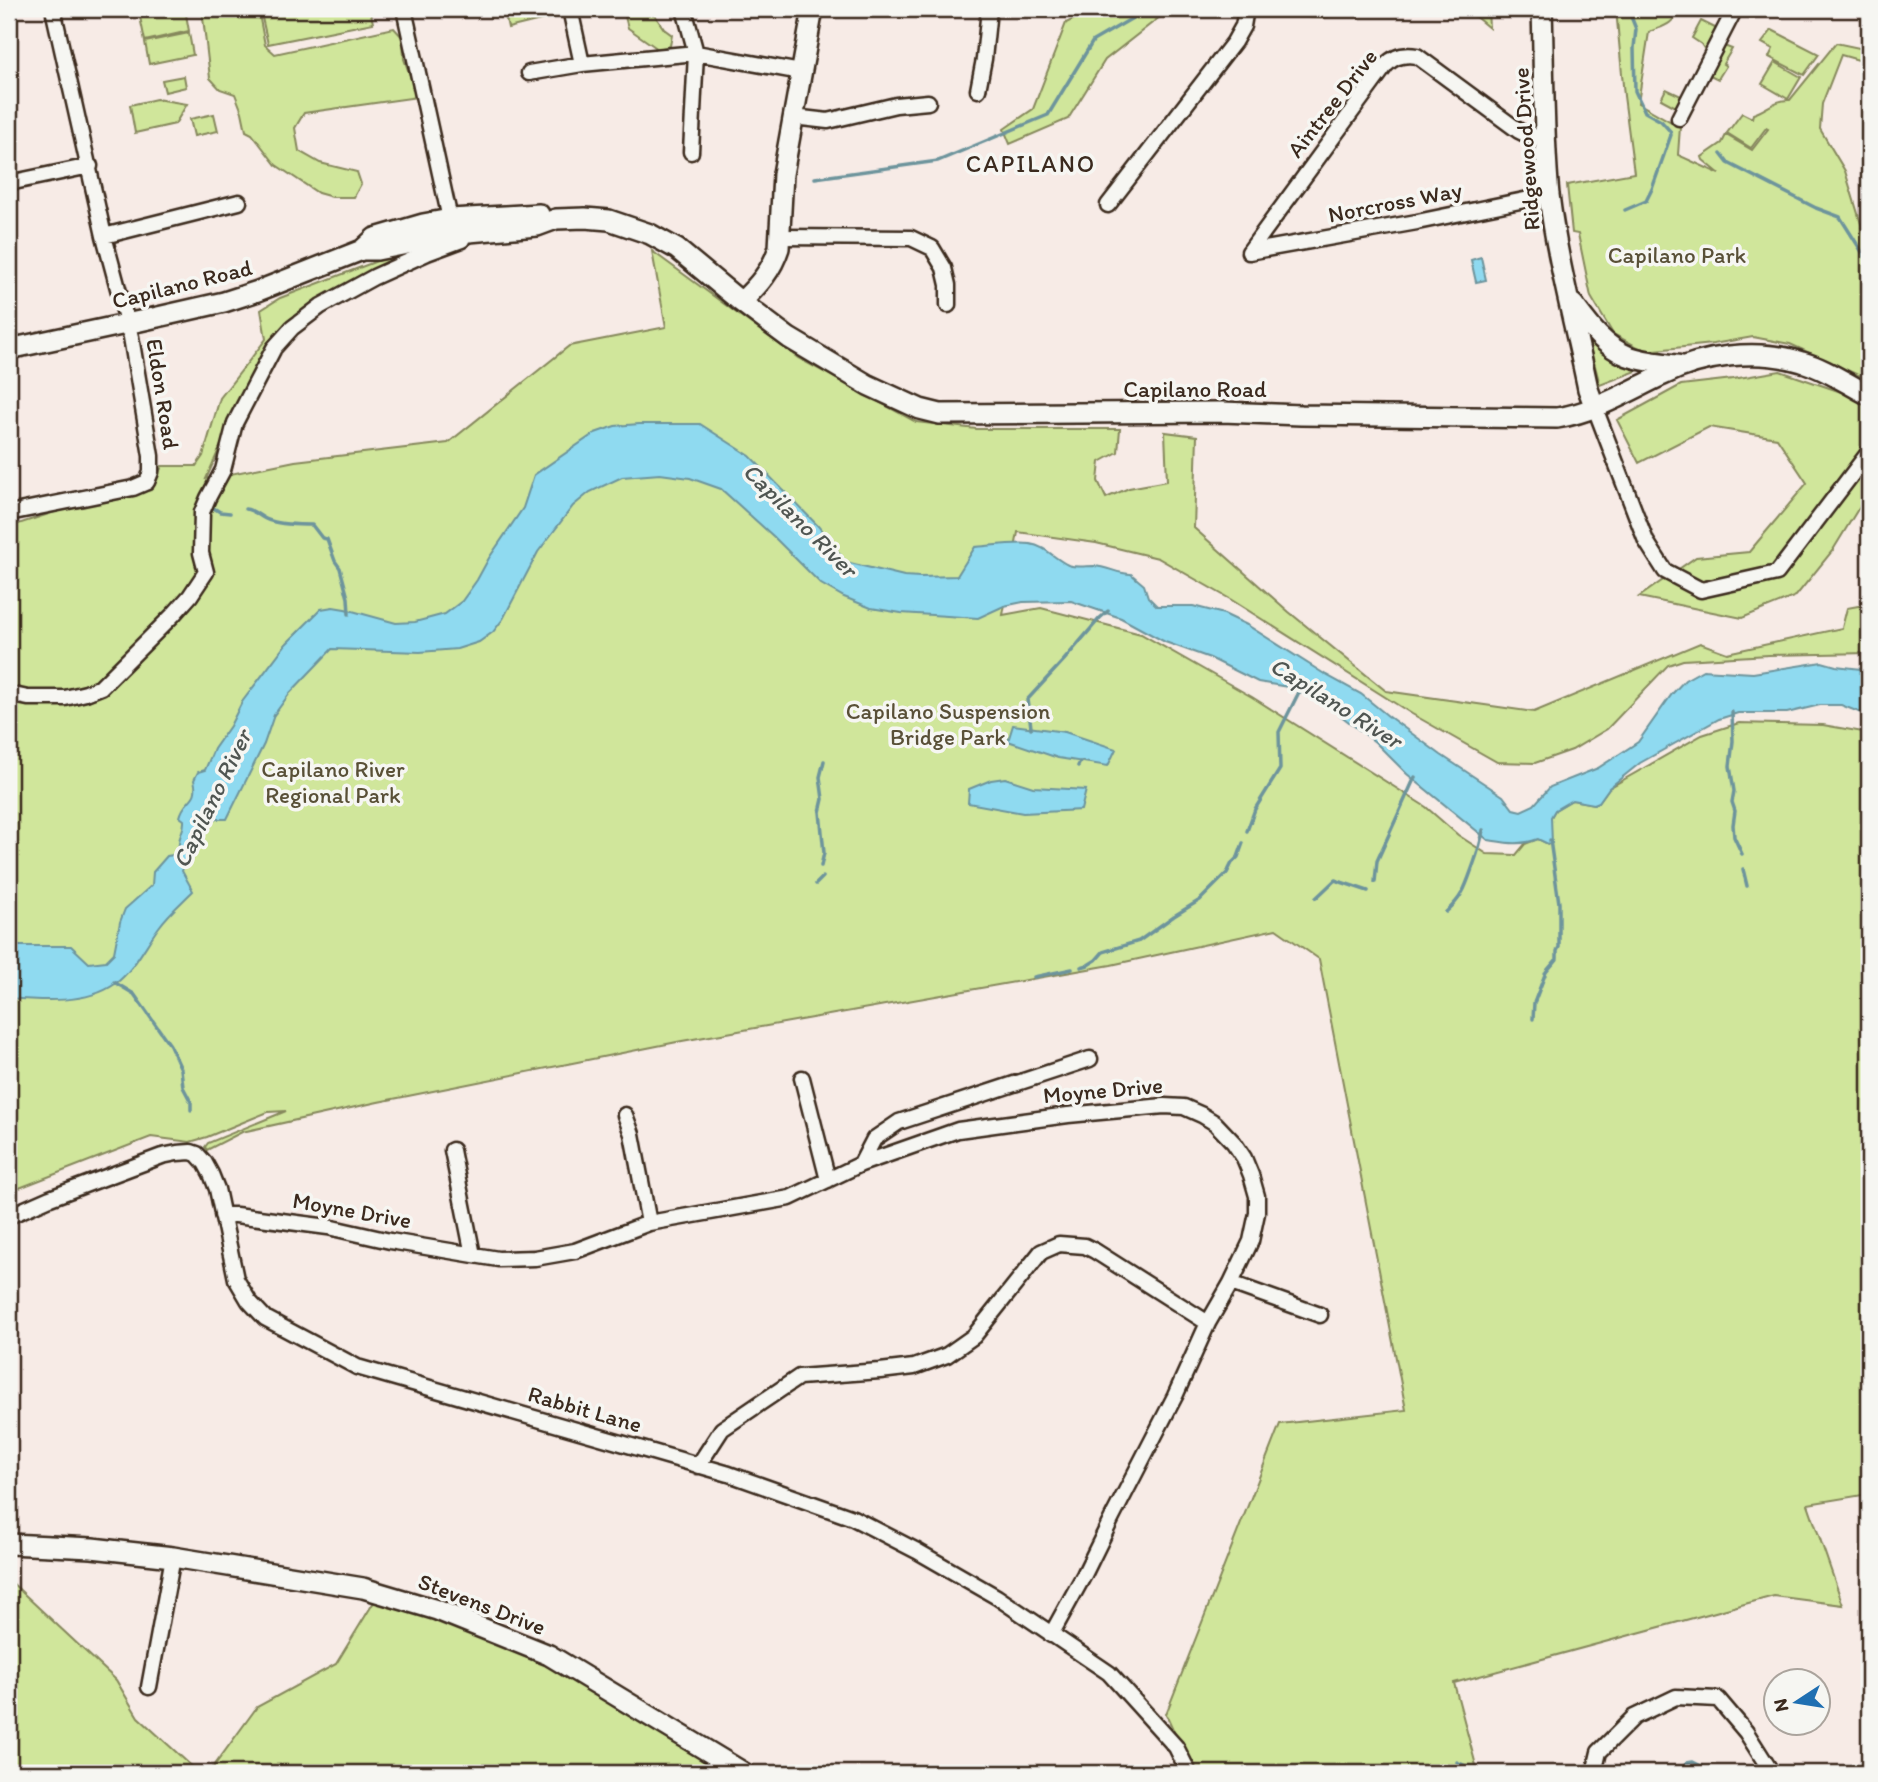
<svg xmlns="http://www.w3.org/2000/svg" width="1878" height="1782" font-family="Itim,sans-serif">
	<rect width="100%" height="100%" fill="#f7ebe6"/>
	<filter id="ink" filterUnits="userSpaceOnUse"><feTurbulence type="fractalNoise" baseFrequency=".0143" numOctaves="2"/><feDisplacementMap in="SourceGraphic" scale="14" xChannelSelector="R" yChannelSelector="G"/><feConvolveMatrix kernelMatrix="1 2 1 2 8 2 1 2 1" color-interpolation-filters="sRGB"/></filter>
	<g filter="url(#ink)">
		<path fill="#d0e69b" stroke="#86885c" stroke-width="2" d="M185,9L189,31L145,41L140,17Z
			M202,9H258L265,45L275,54L394,28L403,38L404,59L418,97L304,113L295,128L299,151L320,163L357,172L361,184L354,197H332L318,193L276,165L252,134L246,131L242,112L235,94L220,89L210,78Z
			M260,9H370L373,23L268,44Z
			M525,9H560L561,15L508,28L505,14Z
			M623,9H655L654,14L664,29L672,35L670,46L658,49L628,28Z
			M1094,9H1170L1105,60L1068,119L1010,144L1004,129L1033,109L1066,23Z
			M1267,9H1364L1321,18L1267,14Z
			M1466,9H1488L1489,28Z
			M1616,9H1680C1671,26 1666,25 1649,32L1638,103L1680,127L1678,155L1720,174L1703,160L1702,157L1722,143L1726,135L1752,150L1768,129L1766,128L1751,148L1727,133L1742,113L1752,118L1753,114C1767,110 1775,99 1790,100L1836,43L1869,50V63L1841,55L1822,104L1820,129L1845,171L1869,250V380L1790,344L1753,337L1713,344L1645,351L1613,334L1591,297L1578,234L1572,233L1567,185L1634,173L1624,96Z
			M1701,21L1717,29L1705,50L1701,44L1692,38Z
			M1772,30L1819,54L1804,75L1769,57L1773,49L1762,43Z
			M189,33L193,55L149,64L145,42Z
			M1724,46L1732,49L1723,64L1726,66L1718,79L1708,74Z
			M1775,62L1801,77L1788,99L1762,84Z
			M184,76L186,87L165,92L162,80Z
			M1666,89L1681,96L1676,107L1661,99Z
			M156,99L187,104L175,124L135,133L130,105Z
			M214,114L218,131L194,136L190,119Z
			M432,246L324,298L302,312L289,325L233,418L206,479L295,461L448,443L569,346L666,327L652,251L798,358L916,422L977,429H1120L1118,452L1100,462L1098,481L1106,498L1129,488L1167,481L1165,432L1197,436L1194,528L1289,612L1386,691L1534,712L1700,643L1727,653L1842,628L1847,608L1869,604V653L1769,655L1683,660L1668,665L1607,729L1572,750L1535,763L1497,762L1412,714L1230,599L1158,558L1096,543L1018,532L1003,615L1041,608L1141,634L1252,697L1426,807L1458,835L1487,854L1516,855L1525,844L1538,839L1548,844L1551,833V817L1555,810L1572,800L1593,804L1599,802L1609,788L1702,735L1739,723L1823,725L1869,733V1494L1808,1504L1843,1605L1774,1596L1454,1683L1478,1773H1193L1166,1714L1280,1424L1406,1410L1319,959L1276,929L1111,965L682,1041L378,1102L242,1132L207,1150L205,1147L208,1143L286,1111L268,1112L207,1137L190,1142L151,1137L9,1192V527L76,505L151,490L162,466H196L203,456L220,398L266,339L261,310L280,298L377,261Z
			M1584,324L1647,367L1600,385Z
			M1780,371L1847,394L1867,407L1869,421V491L1833,550L1796,596L1742,618L1639,597L1696,557L1749,552L1807,483L1777,438L1709,427L1639,463L1617,420L1681,385L1733,379Z
			M9,1580L116,1680L138,1717L199,1773H9Z
			M377,1597L534,1657L729,1773H209L257,1707L336,1664Z"/>
		<path fill="#8fdaf0" stroke="#6d949c" stroke-width="2" d="M1481,257L1486,280L1476,282L1471,260Z
			M639,424H700L750,456L818,526L846,562L904,576L920,577L957,576L975,547C989,546 1017,542 1030,544C1045,546 1055,559 1068,565C1077,568 1085,566 1094,566C1108,567 1118,574 1131,574L1144,585L1148,597L1157,606H1193L1224,614L1247,625L1326,675L1361,694L1388,716L1441,755L1503,796L1513,809L1521,811L1534,805L1550,787L1598,768L1638,742L1672,694L1685,680L1703,670L1753,673L1822,662L1836,666L1869,670V716L1841,705H1820L1787,713H1738L1719,719L1640,763L1609,788L1599,802L1594,804L1572,800L1555,810L1551,817L1552,843L1548,844L1538,839C1520,846 1507,843 1488,840L1407,774L1375,742L1323,702L1288,687L1258,682L1210,658L1165,642L1121,618L1071,601L1023,602L1004,606L978,618L901,613L871,608L844,597L821,584L773,536L721,489L690,478L660,474L622,477L590,492L573,506L538,552L503,619L493,632L479,642L457,649L420,652L332,649L290,693L274,715L264,744L227,819H211L188,853L182,871L193,891C181,903 168,914 159,927C145,946 134,970 115,984C87,1004 42,1001 9,998V946H71L89,963L106,961L114,953L120,922L125,909L152,885L153,872L167,856L173,855L179,849C177,835 185,832 184,820L180,817C184,798 200,802 194,780L198,772L205,770L214,749L230,726L242,702L286,644L321,609L333,607L345,609L396,623L415,622L445,614L462,601L477,580L489,558L523,508L534,475L595,433L615,426Z
			M1013,725L1065,732L1116,749L1108,766L1058,758L1008,741Z
			M1005,778L1033,787L1086,790L1081,810L1023,813L968,803L969,789L991,780Z"/>
		<g fill="none" stroke-linecap="round" stroke-linejoin="round">
			<path stroke="#6d949c" stroke-width="3.5" d="M1721,154L1728,163L1816,208L1840,217L1869,263
				M815,178L938,161L1048,115L1093,41L1148,9
				M1625,210L1646,201L1652,189L1671,135L1670,131L1661,121L1645,112L1635,91L1634,48L1636,29L1628,9
				M212,507L220,512L230,513
				M245,509C256,510 261,519 271,521C284,525 299,525 312,525L322,538L327,539L335,561L340,568L348,598L349,614
				M1028,707L1027,700L1064,660L1100,618L1108,611
				M1732,712L1733,741L1730,766L1734,791L1732,802L1735,811L1733,825L1734,837L1742,854
				M1030,719L1031,728
				M1078,766L1080,762
				M1247,831L1255,809L1280,769L1279,732L1300,690
				M821,866L824,853L820,812L823,799L820,777L824,761
				M1743,869L1747,886
				M1375,882L1377,861L1415,777
				M816,884L823,877
				M1316,898L1335,880L1368,891
				M1446,912C1464,896 1466,885 1474,863C1478,852 1481,842 1483,830
				M1081,967L1088,965L1096,960L1103,952L1139,941L1174,916L1200,900L1227,873L1232,863L1238,857L1243,843
				M1034,977L1072,969
				M114,982L134,994L170,1045L181,1069L183,1087L191,1102V1110
				M1533,1019L1534,1003L1546,972L1557,959V951L1559,947V903L1550,840
				M1457,1762L1481,1773
				M1618,1771L1638,1773
				M1556,1773L1575,1769
				M1653,1773H1657
				M1679,1773L1687,1763L1693,1762L1715,1773"/>
			<defs>
				<path id="street" d="M404,9L450,219L455,225
					M570,9L582,64
					M529,73L582,64L696,53L684,9
					M978,90L984,59L989,9
					M793,117L828,121L896,105L928,102
					M1679,118L1735,9
					M691,152L696,53L801,72
					M9,183L90,166
					M1108,205L1234,42L1243,26L1246,9
					M104,236L239,202
					M780,237L911,238L932,248L944,268L948,285V305
					M1249,252L1386,65C1394,56 1405,54 1417,56L1519,131L1525,134L1546,139
					M1249,252L1417,222L1549,195
					M1595,408L1646,541L1665,571L1701,590L1777,573L1869,452
					M9,513L133,488L147,482L151,472V456L131,337L104,236L53,9
					M9,694L28,698H65L86,693L101,687L173,615L190,596L206,572L201,553L202,512L208,498L223,470L235,423L274,348L292,328L321,306L374,277L427,253L462,240
					M802,1078L828,1180
					M625,1115L632,1134L649,1223
					M452,1150L473,1255
					M861,1164L874,1139L899,1122L1090,1059
					M222,1215H236L328,1227L390,1241L498,1259L535,1258L575,1251L649,1223L790,1198L861,1164L958,1130L1068,1115L1164,1106L1184,1107L1202,1115L1215,1123L1234,1143L1244,1158L1251,1175L1257,1196V1213L1251,1241L1231,1283L1208,1323L1175,1396L1112,1518L1084,1575L1051,1635
					M9,1216L50,1198L162,1156L177,1153L191,1152L197,1154L205,1163L211,1174L217,1189L236,1279L249,1301L265,1318L357,1367L729,1474L853,1518L917,1551L997,1597L1109,1673L1176,1747L1189,1773
					M1231,1283L1320,1315
					M698,1466L722,1429L799,1377L880,1371L914,1367L947,1355L974,1336L1041,1252L1059,1244L1085,1246L1095,1251L1208,1323
					M149,1687L173,1557
					M1594,1773L1599,1752L1634,1717L1676,1697L1718,1699L1746,1732L1772,1773"/>
				<path id="secondary" d="M1542,9C1544,71 1543,134 1549,195C1557,260 1575,325 1588,389L1595,408
					M362,250H377L469,232L537,226L556,219L585,218L609,220L650,234L677,249L741,302L789,338L868,385L920,409L940,414L1222,412L1301,415L1557,418C1595,412 1627,392 1661,376C1703,355 1756,348 1802,362C1825,368 1847,384 1869,395
					M741,302C758,286 772,270 779,248L783,174L813,9
					M1573,304C1588,324 1603,346 1628,356C1644,362 1664,363 1682,366
					M9,349L140,321L224,302L258,291L362,250L375,238L423,224L450,219L539,214
					M9,1544L92,1548L173,1557L363,1588L437,1610L549,1655L744,1773"/>
			</defs>
			<use href="#street" stroke="#3b2a1e" stroke-width="19"/>
			<use href="#secondary" stroke="#3b2a1e" stroke-width="24"/>
			<use href="#street" stroke="#f6f6f2" stroke-width="14"/>
			<use href="#secondary" stroke="#f6f6f2" stroke-width="19"/>
		</g>
	</g>
	<g text-anchor="middle" stroke-width="7" stroke-linejoin="round" paint-order="stroke">
		<g font-size="23" fill="#3b2a1e" stroke="#f6f6f2">
			<text transform="translate(1332 103) rotate(-52)" y="8">Aintree Drive</text>
			<text transform="translate(1526 149) rotate(-94)" y="8">Ridgewood Drive</text>
			<text transform="translate(1395 202) rotate(-11)" y="8">Norcross Way</text>
			<text transform="translate(182 284) rotate(-14)" y="8">Capilano Road</text>
			<text x="1195" y="397">Capilano Road</text>
			<text transform="translate(163 394) rotate(81)" y="8">Eldon Road</text>
			<text transform="translate(1103 1090) rotate(-5)" y="8">Moyne Drive</text>
			<text transform="translate(352 1210) rotate(10)" y="8">Moyne Drive</text>
			<text transform="translate(585 1409) rotate(16)" y="8">Rabbit Lane</text>
			<text transform="translate(482 1604) rotate(21)" y="8">Stevens Drive</text>
		</g>
		<g font-size="23" fill="#595037" stroke="#f6f6f2">
			<text x="1677" y="263">Capilano Park</text>
			<text x="948" y="719">Capilano Suspension<tspan x="948" dy="26">Bridge Park</tspan></text>
			<text x="333" y="777">Capilano River<tspan x="333" dy="26">Regional Park</tspan></text>
		</g>
		<g font-size="24" letter-spacing="2" fill="#3b2a1e" stroke="#f6f6f2">
			<text x="1031" y="172">CAPILANO</text>
		</g>
		<g font-size="24" font-style="italic" fill="#505652" stroke="#f6f6f2">
			<text transform="translate(800 520) rotate(45)" y="8">Capilano River</text>
			<text transform="translate(1336 703) rotate(32)" y="8">Capilano River</text>
			<text transform="translate(212 799) rotate(-64)" y="8">Capilano River</text>
		</g>
	</g>
	<rect width="1878" height="1782" fill="none" stroke="#f6f6f2" stroke-width="35"/>
	<rect x="18" y="18" width="1843" height="1747" fill="none" stroke="#3b2a1e" stroke-width="2.5" filter="url(#ink)"/>
	<g transform="translate(1797 1702) rotate(258)"><circle r="33" fill="#f6f6f2" stroke="#aba49d" stroke-width="2"/>
	<path d="M0-5L12 26L0 18L-12 26Z" fill="#1f6fb2"/>
	<text y="-10" font-size="19" font-weight="bold" text-anchor="middle" fill="#3b2a1e">N</text>
	</g>
</svg>
